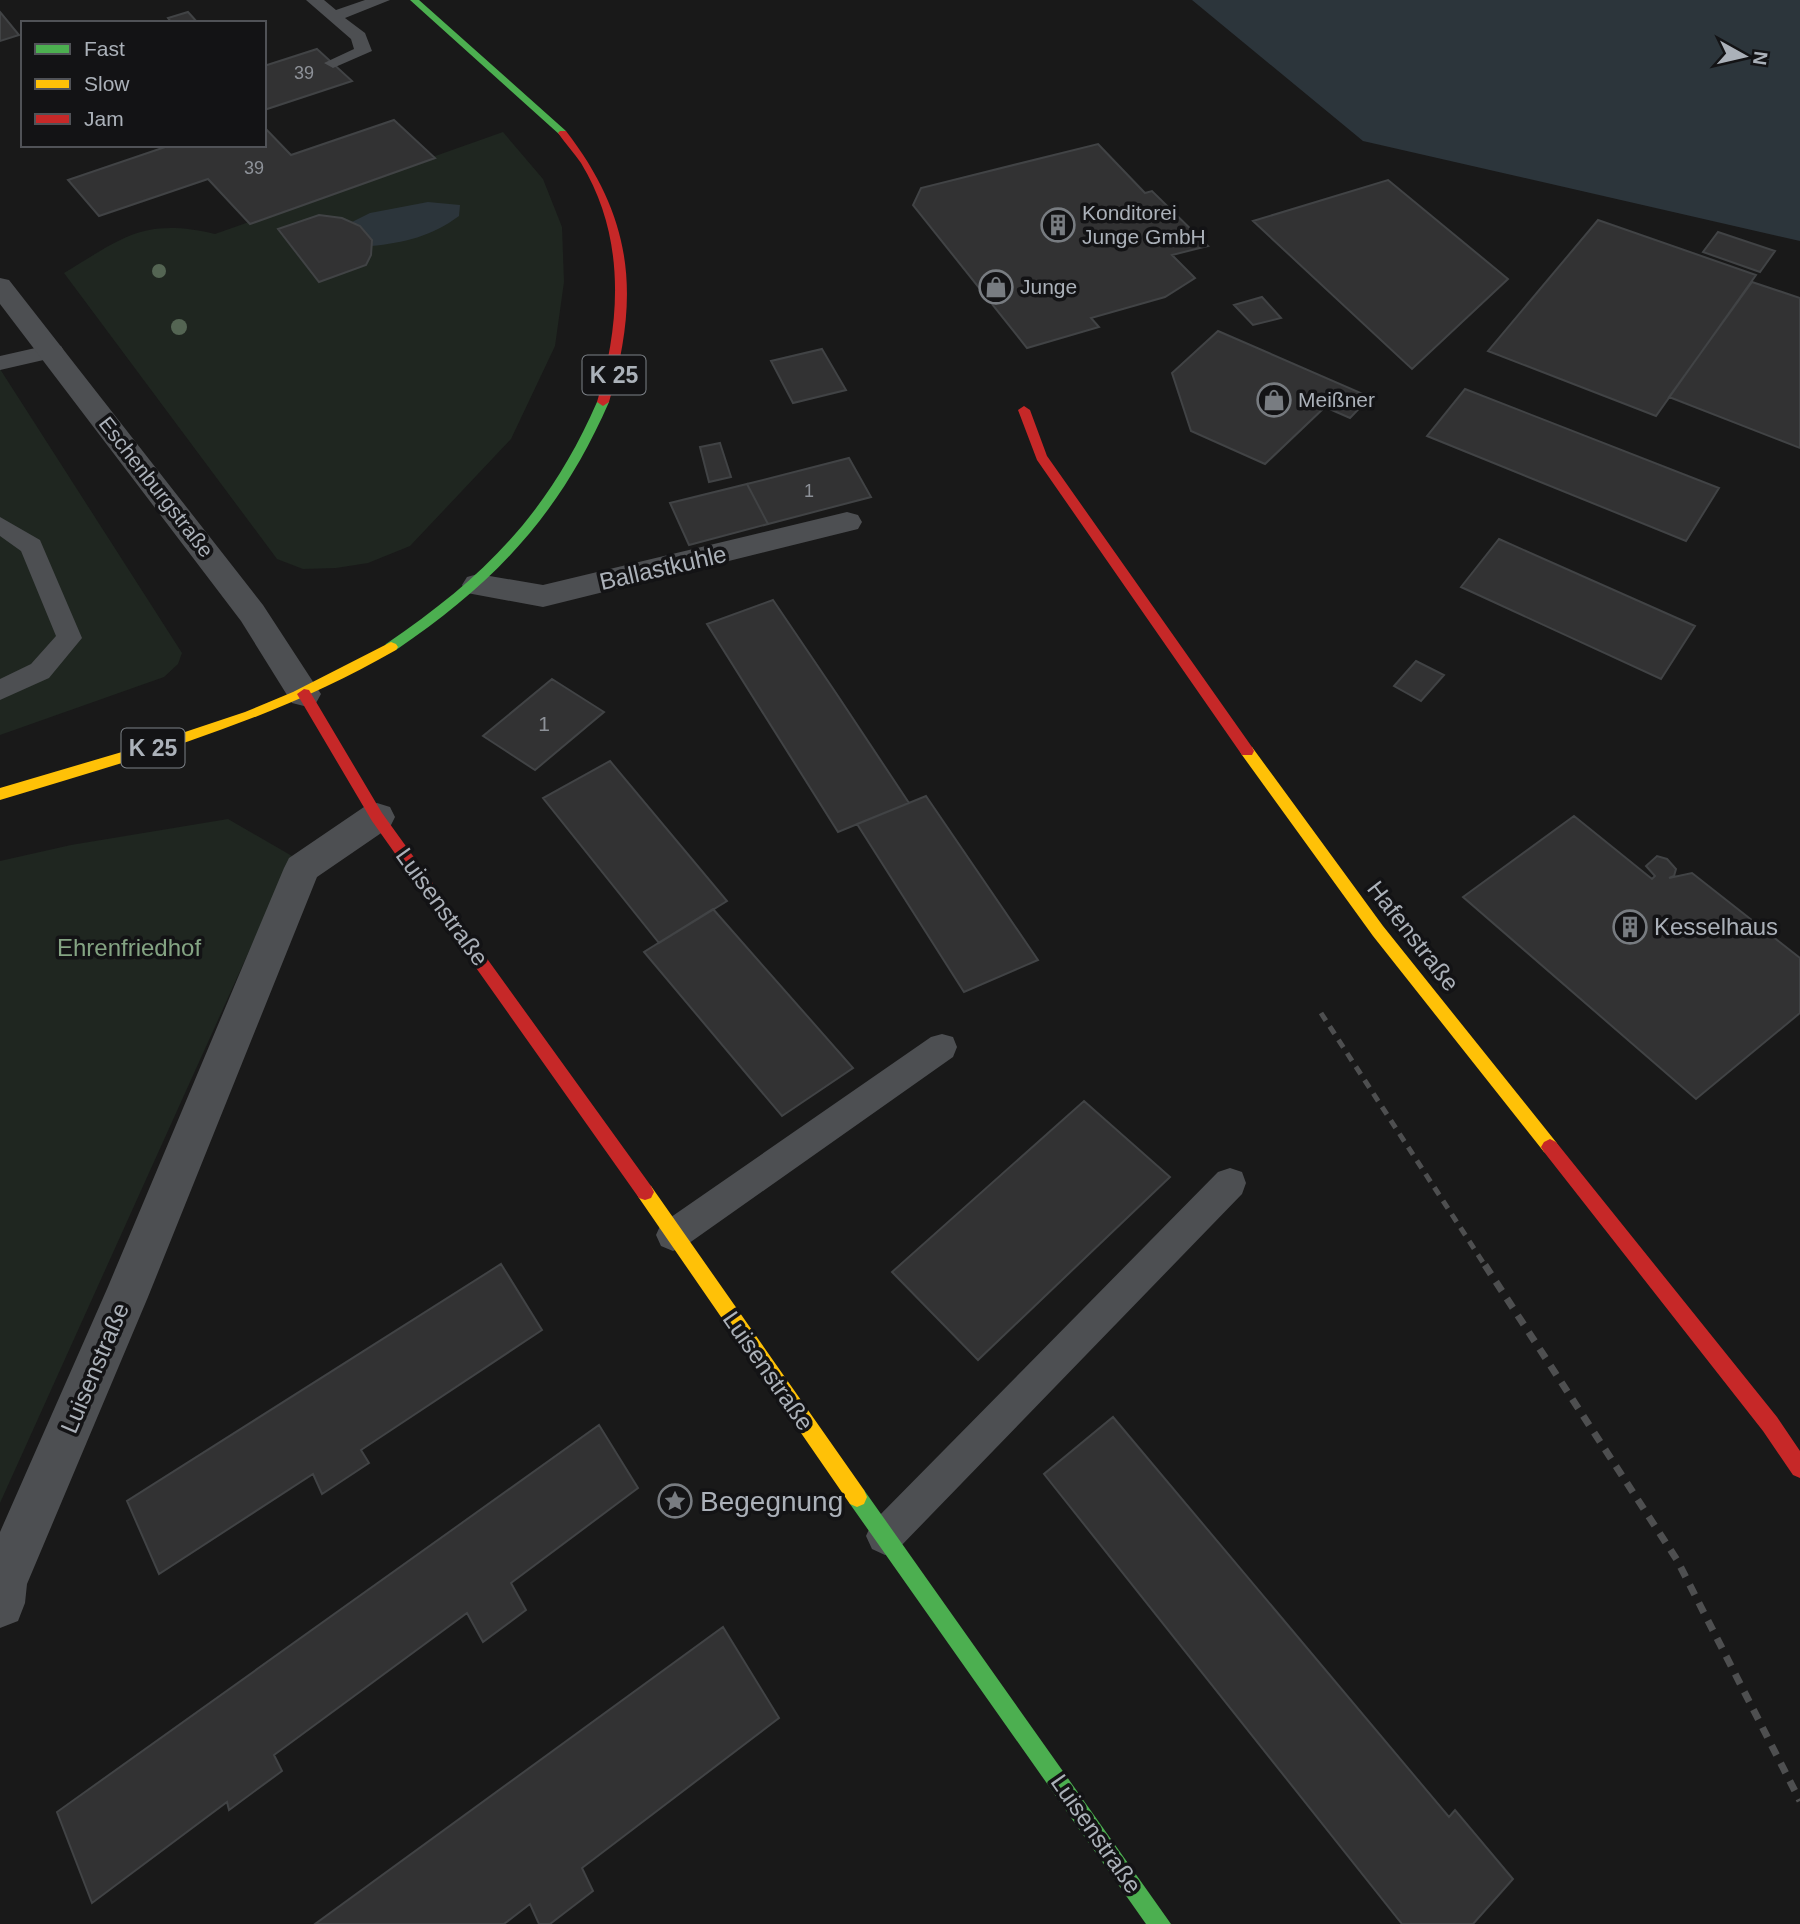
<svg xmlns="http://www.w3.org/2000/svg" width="1800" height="1924" font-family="Arial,sans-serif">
	<rect width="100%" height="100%" fill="#191919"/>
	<path fill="#1f2620" d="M503,132L543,179L562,227L564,282L555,346L511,439L410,546L368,563L336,568L303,569L277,559L64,273C122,238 144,217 215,234Z
		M0,369L182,653L178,664L164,677L0,735Z
		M228,819L292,856L0,1503V861L71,845Z"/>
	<path fill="#2c353b" d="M1192,0H1800V241L1363,141Z
		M428,202L460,205L459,216C432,236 404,243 371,246L360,226L352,222L370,213Z"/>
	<path fill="#323233" stroke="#414345" stroke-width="2" d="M0,12L19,35L0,41Z
		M188,12L198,23H172L168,18Z
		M317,49L352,81L264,110V66Z
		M394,120L435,158L250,224L208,179L99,216L68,180L171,145H264V127L291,155Z
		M1098,144L1145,193L1152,191L1208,246L1172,255L1195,278L1165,297L1091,318L1099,327L1027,348L913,205L921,188Z
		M1388,180L1508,279L1412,369L1253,221Z
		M319,215L342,218L360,226L372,240L371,255L366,265L319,282L278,229Z
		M1598,220L1756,275L1656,416L1488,351Z
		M1718,232L1775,251L1760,272L1703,252Z
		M1752,282L1800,298V448L1669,397Z
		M1262,297L1281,318L1253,325L1234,305Z
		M1218,331L1370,397L1350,418L1325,407L1265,464L1191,431L1172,373Z
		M822,349L846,390L793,403L771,361Z
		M1465,389L1719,488L1686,541L1427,436Z
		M720,443L731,477L709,482L700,447Z
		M849,458L871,497L768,524L747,484Z
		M747,484L768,524L689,545L670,503Z
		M1499,539L1695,626L1661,679L1461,587Z
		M773,600L838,696L909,803L838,832L707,624Z
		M1416,661L1444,675L1421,701L1394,686Z
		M552,679L604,712L535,770L483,736Z
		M610,761L727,901L659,943L543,798Z
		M926,796L1038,960L964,992L857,824Z
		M1574,816L1652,879L1655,876L1646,866L1657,856L1667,859L1676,869L1674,876L1669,878L1692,873L1800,958V1013L1696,1099L1463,897Z
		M713,909L853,1068L782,1116L644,952Z
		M1084,1101L1170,1177L978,1360L892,1272Z
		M501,1264L542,1330L361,1450L369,1463L322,1494L313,1474L159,1574L127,1501Z
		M1113,1417L1449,1817L1455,1810L1513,1879L1473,1924H1402L1044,1474Z
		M599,1425L638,1488L511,1583L526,1610L483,1642L467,1613L274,1755L282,1771L229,1810L227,1802L92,1903L57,1812Z
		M723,1627L779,1718L582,1868L593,1891L550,1924H539L530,1904L504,1924H315Z"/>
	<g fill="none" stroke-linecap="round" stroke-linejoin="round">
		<path fill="#4d4f52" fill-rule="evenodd" d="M306,0H324L336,10L365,0H390L345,18L365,33L372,51L333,68L324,63L354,49L351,39Z
			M53,344L61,346L64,351L61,356L0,370V356Z
			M0,517L40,540L82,638L49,678L0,700V679L31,664L56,636L21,551L0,536Z
			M942,1034L953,1037L957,1047L953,1057L685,1246L673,1251L661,1246L656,1235L661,1224L931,1037Z
			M1230,1168L1242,1172L1246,1183L1242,1194L898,1549L885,1555L872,1549L866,1536L872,1523L1218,1172Z"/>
		<path fill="#4d4f52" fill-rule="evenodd" d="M0,278L9,280L263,605L321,694L316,703L304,706L292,703L241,621L0,304Z
			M847,512L858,515L862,522L858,529L543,607L467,593L462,585L467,577L478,574L543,585Z
			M377,803L390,807L395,817L390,827L317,877L148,1297L27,1584L25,1603L18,1621L0,1628V1532L107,1289L284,868L289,858L364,807Z"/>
		<path fill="#4caf50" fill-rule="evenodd" d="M410,0H419L566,131V135H560Z
			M603,398L609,402C560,514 496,582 396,650H386L384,647L386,644C485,577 549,512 597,402Z
			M857,1487L864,1490L1171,1924H1146L850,1504L847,1497L850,1490Z"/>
		<path fill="#ffc107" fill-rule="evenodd" d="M391,642L396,644L398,647L396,650C269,723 138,758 0,800V788L149,744L245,712L293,692Z
			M1247,746L1252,747L1383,926L1556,1142L1559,1147L1556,1152L1550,1155L1544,1152L1373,936L1242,755L1240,751L1242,747Z
			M645,1184L651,1186L864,1490L867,1497L864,1504L857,1507L850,1504L639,1198L636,1192L639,1186Z"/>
		<path fill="#c62828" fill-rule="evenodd" d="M560,131H566C634,219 640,297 609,402L603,406L597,402C621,322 626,237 581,163C574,153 565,143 558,133Z
			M1024,406L1030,410L1047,456L1252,747L1254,751L1252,755H1242L1037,460L1018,410Z
			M304,689L309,690L382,813L651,1186L654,1192L651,1198L645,1200L639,1198L372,821L297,694Z
			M1550,1139L1556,1142L1777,1417L1800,1451V1478L1793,1475L1763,1431L1544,1152L1541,1147L1544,1142Z"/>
		<path stroke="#4e4f50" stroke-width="5" stroke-dasharray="9 7" stroke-linecap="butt" d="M1321,1013L1486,1267"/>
		<path stroke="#4e4f50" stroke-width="7" stroke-dasharray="11 9" stroke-linecap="butt" d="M1485,1265L1677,1560L1800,1801"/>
	</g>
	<g fill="#546553">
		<circle cx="159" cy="271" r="7"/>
		<circle cx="179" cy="327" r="8"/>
	</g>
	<defs>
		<symbol id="building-ring" viewBox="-11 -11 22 22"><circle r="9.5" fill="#131315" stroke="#787c81" stroke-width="1.5"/><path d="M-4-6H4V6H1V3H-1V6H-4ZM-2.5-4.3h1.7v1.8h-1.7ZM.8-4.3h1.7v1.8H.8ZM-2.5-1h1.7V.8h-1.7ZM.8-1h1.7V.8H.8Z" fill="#787c81"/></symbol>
		<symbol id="shop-ring" viewBox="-11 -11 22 22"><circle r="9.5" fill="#131315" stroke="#787c81" stroke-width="1.5"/><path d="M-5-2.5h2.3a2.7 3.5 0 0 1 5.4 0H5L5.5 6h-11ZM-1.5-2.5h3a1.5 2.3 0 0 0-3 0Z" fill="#787c81"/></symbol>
		<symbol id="sight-ring" viewBox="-11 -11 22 22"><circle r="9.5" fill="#131315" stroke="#787c81" stroke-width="1.5"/><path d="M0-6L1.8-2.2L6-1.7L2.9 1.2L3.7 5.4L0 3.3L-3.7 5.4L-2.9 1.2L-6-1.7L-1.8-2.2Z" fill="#787c81"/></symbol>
	</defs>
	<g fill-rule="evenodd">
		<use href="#building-ring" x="1039" y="206" width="38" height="38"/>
		<use href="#shop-ring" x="977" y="268" width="38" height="38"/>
		<use href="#shop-ring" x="1255" y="381" width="38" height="38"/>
		<use href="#building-ring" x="1611" y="908" width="38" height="38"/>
		<use href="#sight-ring" x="656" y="1482" width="38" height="38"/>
	</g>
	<g text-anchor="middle" stroke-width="7" stroke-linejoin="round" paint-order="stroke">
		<g font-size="18" fill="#8d9198">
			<text x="304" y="79">39</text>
			<text x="254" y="174">39</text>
			<text x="809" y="497">1</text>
		</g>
		<g font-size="21" fill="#abb1b9" stroke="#131315" text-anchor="start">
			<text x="1082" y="220">Konditorei<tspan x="1082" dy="24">Junge GmbH</tspan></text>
			<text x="1020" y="294">Junge</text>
			<text x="1298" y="407">Meißner</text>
		</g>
		<g font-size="21" fill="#abb1b9" stroke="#131315">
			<text transform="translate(156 487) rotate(52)" y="7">Eschenburgstraße</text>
		</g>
		<g font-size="21" fill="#8d9198">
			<text x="544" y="731">1</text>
		</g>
		<g fill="#131315" stroke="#7d8288" stroke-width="2">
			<rect x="582.5" y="355.5" width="63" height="39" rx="5"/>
			<rect x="121.5" y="728.5" width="63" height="39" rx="5"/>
		</g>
		<g font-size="23" font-weight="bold" fill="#abb1b9">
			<text x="614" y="383">K 25</text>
			<text x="153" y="756">K 25</text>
		</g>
		<g font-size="24" fill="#abb1b9" stroke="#131315">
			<text transform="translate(663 568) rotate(-13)" y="8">Ballastkuhle</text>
			<text transform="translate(442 907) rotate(54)" y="8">Luisenstraße</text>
			<text transform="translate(1413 936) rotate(52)" y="8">Hafenstraße</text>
			<text transform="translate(95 1368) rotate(-67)" y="8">Luisenstraße</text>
			<text transform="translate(768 1371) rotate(55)" y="8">Luisenstraße</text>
			<text transform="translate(1096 1834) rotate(55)" y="8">Luisenstraße</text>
		</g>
		<g font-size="24" fill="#abb1b9" stroke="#131315" text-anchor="start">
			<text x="1654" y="935">Kesselhaus</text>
		</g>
		<g font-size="24" fill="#84a483" stroke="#131315">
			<text x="129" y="956">Ehrenfriedhof</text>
		</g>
		<g font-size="28" fill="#abb1b9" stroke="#131315" text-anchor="start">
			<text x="700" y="1511">Begegnung</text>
		</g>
	</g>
	<rect x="21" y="21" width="245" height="126" fill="#131315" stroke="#505257" stroke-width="2"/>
	<rect x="35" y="44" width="35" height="10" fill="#4caf50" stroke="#505257" stroke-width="2"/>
	<text x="84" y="56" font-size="21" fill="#abb1b9">Fast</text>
	<rect x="35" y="79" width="35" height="10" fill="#ffc107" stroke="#505257" stroke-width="2"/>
	<text x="84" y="91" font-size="21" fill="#abb1b9">Slow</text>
	<rect x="35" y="114" width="35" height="10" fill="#c62828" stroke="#505257" stroke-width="2"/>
	<text x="84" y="126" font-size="21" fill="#abb1b9">Jam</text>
	<g transform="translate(1744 56) rotate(98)" stroke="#131315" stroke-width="5" paint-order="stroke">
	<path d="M0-5L12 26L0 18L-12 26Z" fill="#abb1b9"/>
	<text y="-10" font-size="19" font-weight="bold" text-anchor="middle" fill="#abb1b9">N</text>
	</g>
</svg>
